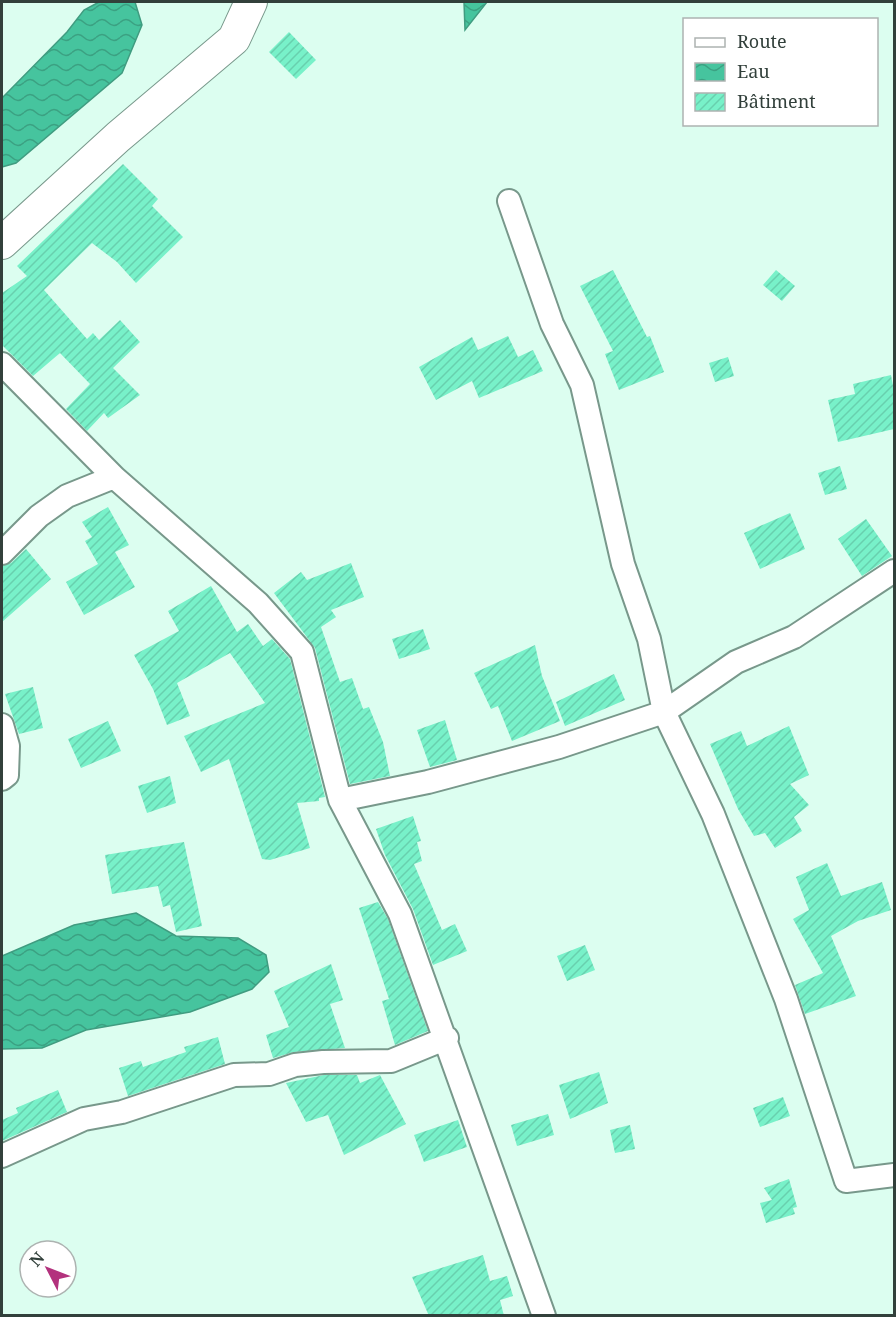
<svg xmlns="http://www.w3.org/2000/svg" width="896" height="1317" font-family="'Noto Serif',serif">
	<defs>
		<pattern id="water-waves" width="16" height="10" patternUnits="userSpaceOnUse" patternTransform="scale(1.5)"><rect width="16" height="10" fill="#46c49e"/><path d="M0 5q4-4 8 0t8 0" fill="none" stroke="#3ba182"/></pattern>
		<pattern id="building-hatch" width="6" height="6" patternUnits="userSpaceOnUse" patternTransform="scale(1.5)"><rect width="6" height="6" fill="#78f1c9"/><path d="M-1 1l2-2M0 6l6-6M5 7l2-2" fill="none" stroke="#68d0ae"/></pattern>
	</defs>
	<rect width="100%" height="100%" fill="#dcfef0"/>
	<path fill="url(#water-waves)" stroke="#409c80" stroke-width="1.5" d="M99,2H135L142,25L122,73L16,163L2,167V98L67,32L84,10Z
		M464,2H487L465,30Z
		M136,913L176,936L238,938L266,955L269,972L252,989L190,1012L86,1030L42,1048L2,1049V956L74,925Z"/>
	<path fill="url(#building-hatch)" d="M289,32L316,60L296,79L269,52Z
		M123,164L158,199L152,206L183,237L136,283L117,262L92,243L44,290L87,339L93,333L99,340L120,320L140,342L113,368L140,395L108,418L104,413L87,431L66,409L90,384L60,353L33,376L2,345V293L27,276L17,266Z
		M613,270L647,337L650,336L664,372L619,390L605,354L613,351L580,286Z
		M776,270L795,286L782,301L763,285Z
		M508,336L518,357L533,350L543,371L479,398L472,381L436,400L419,367L472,337L478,350Z
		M728,357L734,376L715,382L709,363Z
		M891,375L894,391V429L838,442L828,400L855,394L853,384Z
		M840,466L847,489L825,495L818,473Z
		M108,507L129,545L115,552L135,587L84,615L66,582L98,564L85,541L92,537L82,522Z
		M790,513L805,549L760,569L744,533Z
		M866,519L892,556L862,576L838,539Z
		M26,549L51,579L2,622V566L11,563Z
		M351,563L364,597L331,610L336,617L321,627L340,682L352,678L363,709L369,707L383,742L390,776L350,784L315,648L274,593L301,572L307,580Z
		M211,586L237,632L248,624L263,646L272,639L290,659L325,797L319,798V801L297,803L310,848L270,860L262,859L229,759L201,772L184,736L265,703L230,653L177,683L190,716L167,725L153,689L134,655L179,631L168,611Z
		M423,629L430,649L399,659L392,639Z
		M535,645L542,676L560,721L512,741L498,706L491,709L474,673Z
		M614,674L625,700L565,726L556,702Z
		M33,687L43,728L19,734L5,694Z
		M445,720L457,760L430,767L417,730Z
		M108,721L121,751L81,768L68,739Z
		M789,726L809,775L790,784L809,805L794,817L802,831L775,848L765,833L754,836L738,809L710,744L741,731L747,746Z
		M170,776L176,803L147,813L138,786Z
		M413,816L421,841L417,842L422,861L414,864L442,930L455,924L467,951L433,965L413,909L385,855L376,829Z
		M184,842L202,926L176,932L170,905L163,907L158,886L112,894L105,855Z
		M827,863L841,896L882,882L891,910L858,921L831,936L856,996L805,1014L795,985L823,973L793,919L809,910L796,877Z
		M378,902L388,919L428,1031L395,1045L382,1001L389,999L359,908Z
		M585,945L595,970L567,981L557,956Z
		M331,964L343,1000L330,1004L345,1048L294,1052L273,1058L266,1035L289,1027L274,991Z
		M218,1037L225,1064L128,1096L119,1068L141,1061L143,1067L186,1052L184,1047Z
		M599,1072L608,1103L570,1119L559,1085Z
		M324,1075H357L360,1083L380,1075L406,1124L344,1155L328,1115L306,1122L286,1083Z
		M58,1090L67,1112L2,1141V1120L18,1113L16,1108Z
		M783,1097L790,1116L760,1127L753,1108Z
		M548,1114L554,1135L517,1146L511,1125Z
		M458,1120L467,1147L424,1162L414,1135Z
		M630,1125L635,1149L615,1153L610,1130Z
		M789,1179L797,1207L793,1208L795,1214L766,1223L760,1203L772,1200L764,1188Z
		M483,1255L490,1281L507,1276L513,1296L500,1300L504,1316H429L412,1277Z"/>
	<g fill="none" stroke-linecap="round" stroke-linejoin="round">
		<defs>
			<path id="minor" d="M509,201L552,324L582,385L623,564L649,639L664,712L713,814L786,999L846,1181L894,1175
				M2,364L114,477L258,603L302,652L340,800L400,914L544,1316
				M2,553L39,516L67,496L114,477
				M2,725L8,746L7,775L2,779
				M340,800L428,782L559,747L664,712L736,662L794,637L894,571
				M2,1156L84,1119L122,1112L234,1075L269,1074L295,1065L323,1062L391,1061L447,1038"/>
			<path id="secondary" d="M2,243L118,137L234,39L251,2"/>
		</defs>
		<use href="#minor" stroke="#78988b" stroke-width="26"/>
		<use href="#secondary" stroke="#78988b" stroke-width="34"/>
		<use href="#minor" stroke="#fff" stroke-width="22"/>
		<use href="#secondary" stroke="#fff" stroke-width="32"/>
	</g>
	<rect width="896" height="1317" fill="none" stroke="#32403b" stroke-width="6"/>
	<rect x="683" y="18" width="195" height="108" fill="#ffffff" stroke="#adb3b1" stroke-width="1.5"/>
	<rect x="695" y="38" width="30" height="9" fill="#ffffff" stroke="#adb3b1" stroke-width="1.5"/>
	<text x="737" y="48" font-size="18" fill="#32403b">Route</text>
	<rect x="695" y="63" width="30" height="18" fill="url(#water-waves)" stroke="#adb3b1" stroke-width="1.5"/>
	<text x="737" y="78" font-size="18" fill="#32403b">Eau</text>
	<rect x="695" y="93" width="30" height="18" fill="url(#building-hatch)" stroke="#adb3b1" stroke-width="1.5"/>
	<text x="737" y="108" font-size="18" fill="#32403b">Bâtiment</text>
	<g transform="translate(48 1269) rotate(312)"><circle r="28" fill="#ffffff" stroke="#adb3b1" stroke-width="1.5"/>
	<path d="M0-4.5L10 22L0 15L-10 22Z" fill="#b3327d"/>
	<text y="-9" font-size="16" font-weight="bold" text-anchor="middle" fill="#32403b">N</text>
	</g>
</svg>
